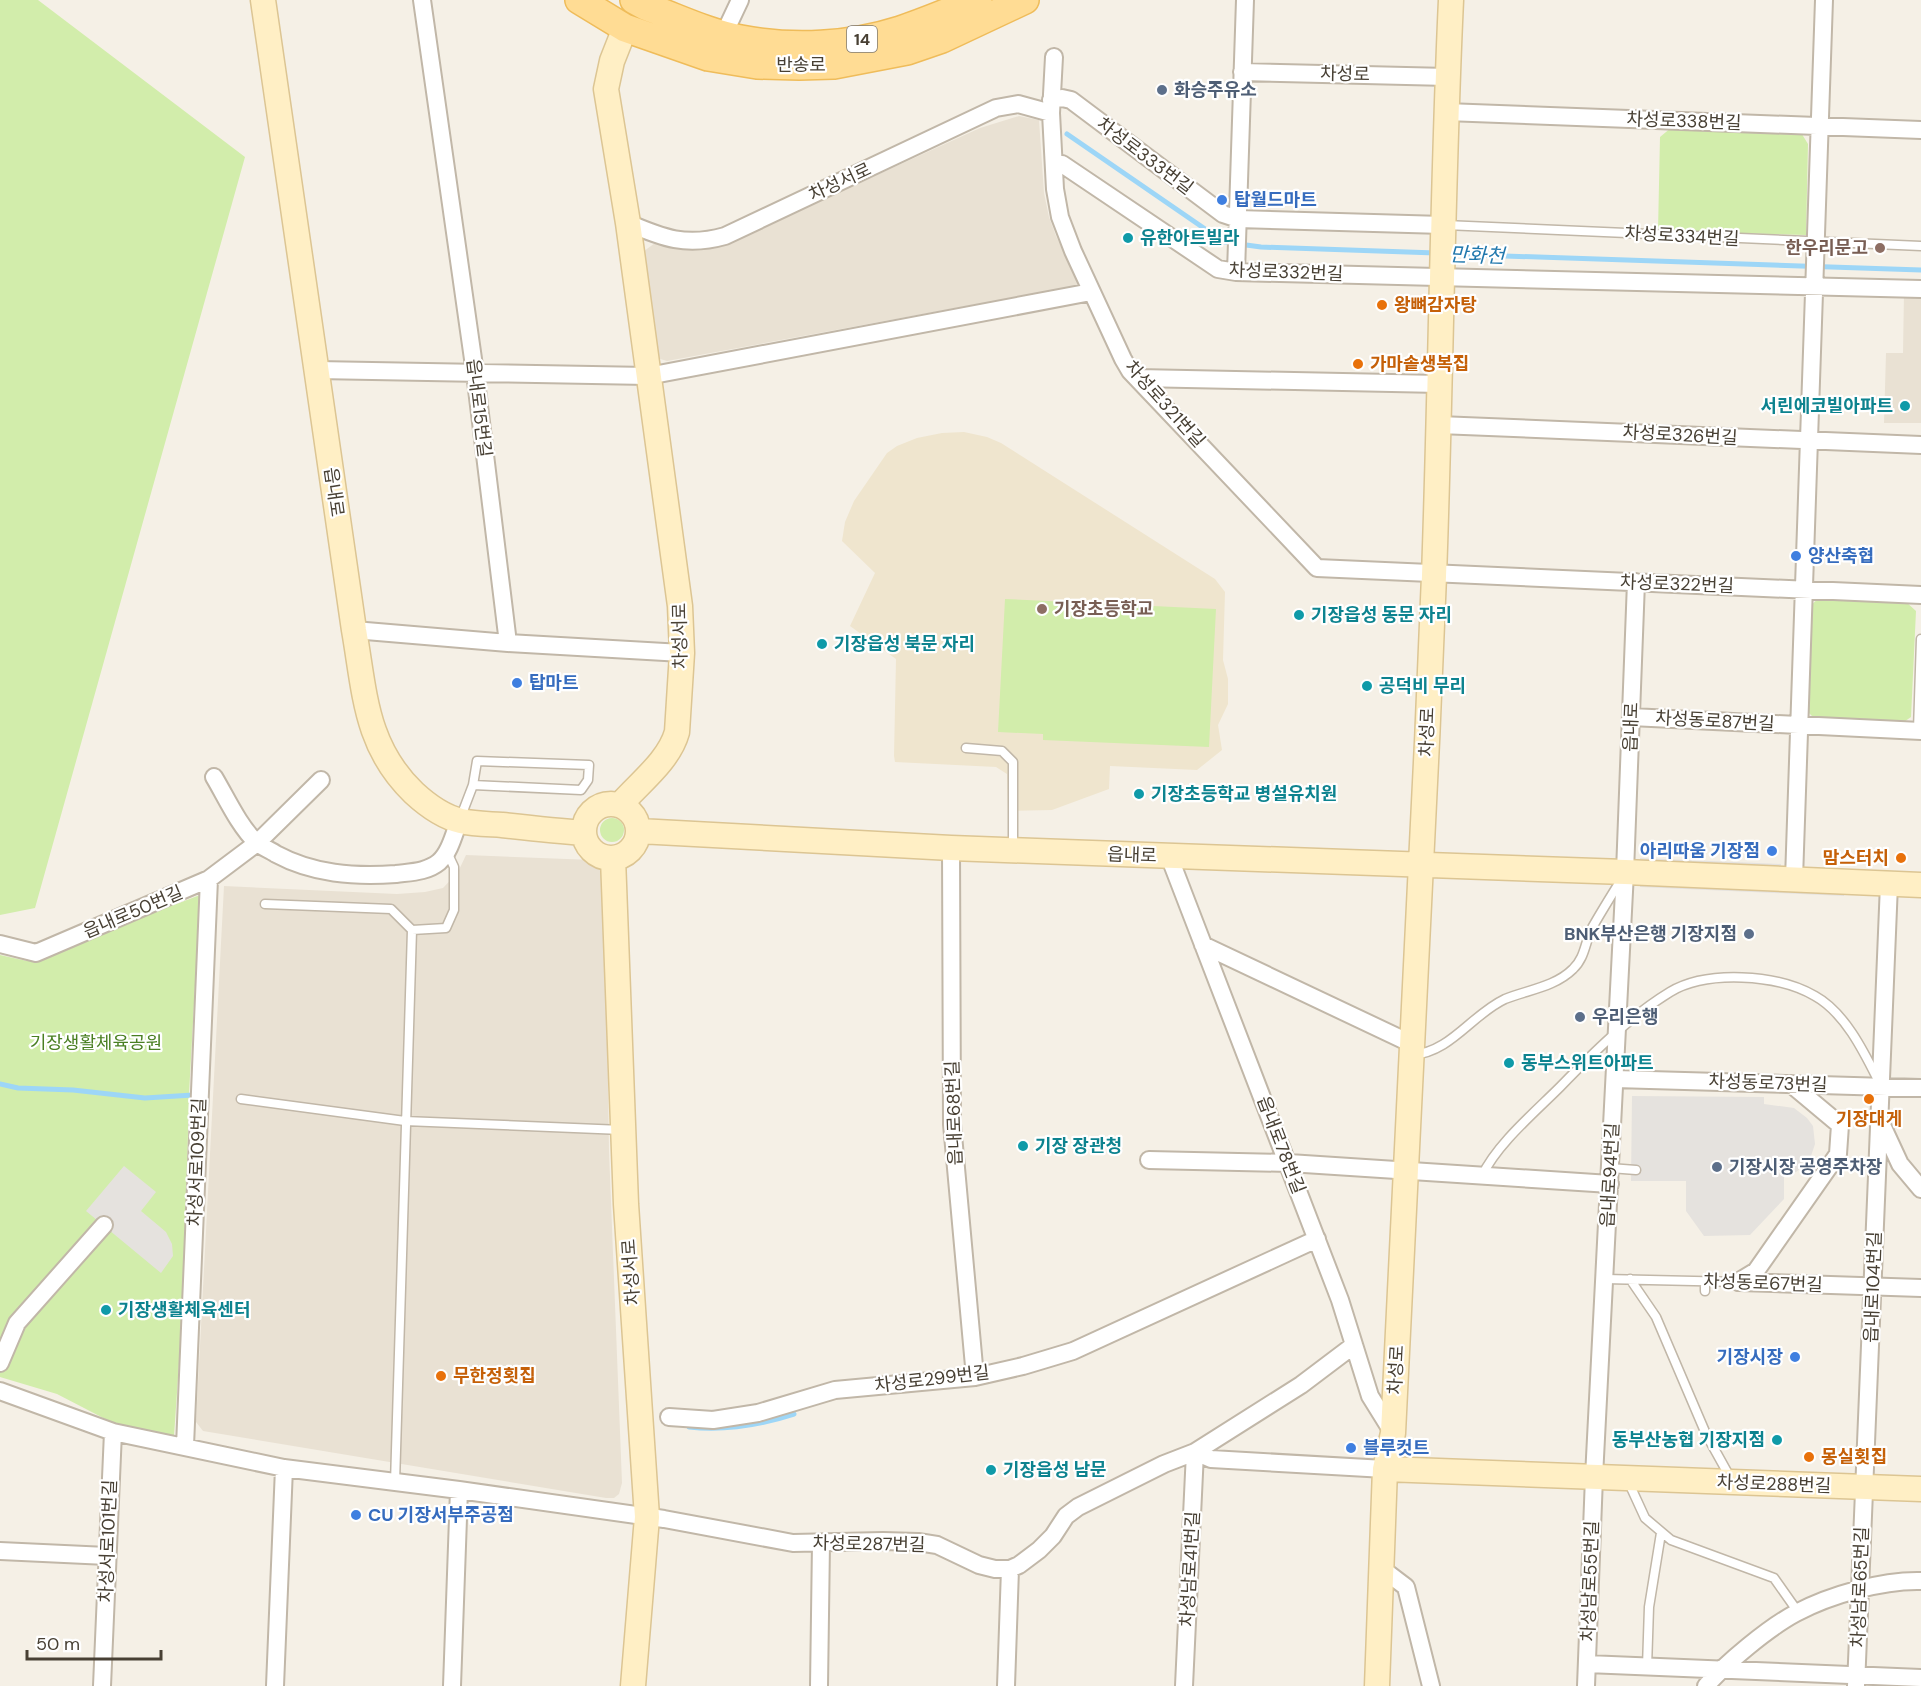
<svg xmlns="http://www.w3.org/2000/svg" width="1921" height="1686" font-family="'DM Sans','Noto Sans KR',sans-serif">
	<rect width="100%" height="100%" fill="#f5f0e6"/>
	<path fill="#e9e1d3" d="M1019,116L1039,120L1044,193L1049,217L1056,236L1080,285L667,361L657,358L640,254L655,243L674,248L688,249L713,246L734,240L980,128Z
		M1904,292H1921V423H1884L1886,353H1903Z
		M466,855L593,860L605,877L609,1151L622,1483L619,1494L614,1498H606L203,1431L196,1422L224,886L397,894L425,892L443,888L458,872Z"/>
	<path fill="#efe5ce" d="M964,432L987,437L1001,443L1215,579L1225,592L1223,660L1228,679V704L1218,725L1222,750L1197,770L1110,766L1109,789L1052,810L1008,811L1007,774L996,767L895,762L894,756L896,659L850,626L875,573L842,541L845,522L854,501L887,453L897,446L917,438L942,433Z"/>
	<path fill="#d2edab" d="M0,0H38L245,157L35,908L0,915Z
		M1672,127L1800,131L1808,144L1806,235L1658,231L1660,137Z
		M1819,598L1905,601L1916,611L1911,717L1901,724L1818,722L1805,709L1809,607Z
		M1005,599L1216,609L1209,747L1043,740V734L998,732Z
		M600 830a12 12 0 1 1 24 0a12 12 0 1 1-24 0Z
		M200,895L189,1094L184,1290L174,1436L111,1422L57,1394L0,1377V955L27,961Z"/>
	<path fill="#e5e2de" d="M1640,858L1781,864V876L1640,870Z
		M1640,877L1844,886V896L1640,887Z
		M1632,1096L1764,1097V1104L1794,1108L1807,1118L1813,1126L1815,1144L1809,1162L1796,1172L1784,1174V1199L1750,1235L1704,1236L1686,1211V1181H1631Z
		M124,1166L156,1192L141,1211L166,1232L172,1244L173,1256L161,1273L86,1211Z"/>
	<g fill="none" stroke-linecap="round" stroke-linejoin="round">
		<path stroke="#9dd6f7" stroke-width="5" d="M1067,134L1224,242L1261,247L1436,253
			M1448,254L1921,270
			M0,1084L18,1088L73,1090L145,1098L193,1095
			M689,1427C725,1431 760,1425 794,1414"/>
		<defs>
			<path id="lane" d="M1445,225L1921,246
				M1918,730L1921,639
				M966,748L1002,751L1013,762V847
				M460,819L473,785L477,761L589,765L588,780L581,790L473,785
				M265,904L391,909L412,930L446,928L454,910V867L447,852
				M1412,1055C1451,1052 1471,1015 1505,999C1527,990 1555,987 1573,969C1585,958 1585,942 1592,928C1601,912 1611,896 1621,880
				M241,1099L405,1121L622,1130
				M1610,1168L1636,1170
				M1482,1176C1496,1145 1535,1112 1560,1087C1593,1053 1629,1017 1670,992C1707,970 1777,974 1815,996C1844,1012 1863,1050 1877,1078
				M1605,1279L1738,1282
				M1630,1279L1656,1317L1706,1434L1731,1479
				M1705,1282V1291
				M1628,1481L1645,1518L1671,1540L1774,1578L1798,1612
				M395,1483L412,930
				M1647,1667L1649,1607L1661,1533"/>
			<path id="street" d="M422,0L475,373L508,643
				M724,34L740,0
				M1054,57L1051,113L1055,189L1060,217L1073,251L1123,359L1130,371L1317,568L1921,595
				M1242,72L1448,77
				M1051,100L1062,98L1071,100L1223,214L1238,219L1443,225
				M1446,112L1921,130
				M1054,165L1062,164L1218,269L1236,272L1921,289
				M628,223C663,238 686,247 725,236L996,108L1018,104L1051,113
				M1236,272L1245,0
				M317,370L648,376L1091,292
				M1138,378L1440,384
				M1439,425L1921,445
				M354,630L508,643L682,653
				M1631,717L1921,731
				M214,777C226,797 239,826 256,842C262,847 270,850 276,854C313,874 354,877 396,874C411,872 427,872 439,862C450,852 454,834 459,821
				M951,848L952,1124L975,1377
				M1169,856L1340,1300L1370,1396L1393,1433
				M1794,879L1824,0
				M0,944L36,953L209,879L257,843L321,780
				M1203,945L1412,1044
				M1615,1079L1921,1088
				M1881,1123L1900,1164L1921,1189
				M1149,1160L1289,1163L1610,1184
				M1738,1282L1756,1271L1838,1154L1840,1125L1791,1084
				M1739,1282L1921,1288
				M0,1363L17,1323L104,1225
				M0,1391L113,1432L284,1468L459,1490L664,1519L793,1543L883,1541L918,1542L937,1545L979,1565L995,1569H1010L1019,1565L1039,1550L1053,1536L1066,1516L1078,1507L1164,1464L1195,1452L1301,1385L1354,1345
				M669,1417L713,1420L758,1413L835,1390L975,1377L1023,1366L1073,1351L1317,1239
				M185,1446L209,879
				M0,1551L107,1556
				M1381,1568L1406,1587L1431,1686
				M1587,1664L1921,1678
				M102,1686L113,1432
				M275,1686L284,1468
				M452,1686L459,1490
				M819,1686L821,1543
				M1006,1686L1010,1569
				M1184,1686L1195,1452L1211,1459L1385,1469
				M1586,1686L1594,1477L1625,872L1636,582
				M1706,1686C1726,1663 1768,1628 1796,1613C1830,1595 1882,1580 1921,1581
				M1856,1686L1889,884"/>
			<path id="secondary" d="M263,0L354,630C365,693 365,746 414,793C427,805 444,817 461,821C474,824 488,824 502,825C529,828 556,831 584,833
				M584 831a27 27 0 1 1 54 0a27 27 0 1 1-54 0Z
				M620,805C639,783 669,761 677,732L682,653L680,606L628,223L606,89L612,61L625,28
				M639,831L951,848L1625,872L1921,885
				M613,858L626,1204L647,1517L633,1686
				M1385,1469L1921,1489
				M1377,1686L1385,1469L1393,1433C1406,1148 1423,862 1434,576C1441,384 1442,192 1451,0"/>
			<path id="primary" d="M579,0L625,28L708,57L757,65L799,66L834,65L907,51L942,39L1025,0
				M634,0L645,6C676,17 708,33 741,39C793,49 850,46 900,30C927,21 952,10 978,0"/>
		</defs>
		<use href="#lane" stroke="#c1b7a8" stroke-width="11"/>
		<use href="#street" stroke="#c1b7a8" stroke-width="20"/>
		<use href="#secondary" stroke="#dcc593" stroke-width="27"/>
		<use href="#primary" stroke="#efbc5a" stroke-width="30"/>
		<use href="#lane" stroke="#fff" stroke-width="8"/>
		<use href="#street" stroke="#fff" stroke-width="16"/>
		<use href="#secondary" stroke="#ffefc5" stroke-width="24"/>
		<use href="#primary" stroke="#ffdc94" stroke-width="27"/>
	</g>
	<g fill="#5c6f8a" stroke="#fff" stroke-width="2">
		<circle cx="1162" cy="90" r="6"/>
		<circle cx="1749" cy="934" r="6"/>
		<circle cx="1580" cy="1017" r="6"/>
		<circle cx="1717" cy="1167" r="6"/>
	</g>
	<g fill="#3f7fe0" stroke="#fff" stroke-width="2">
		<circle cx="1222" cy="200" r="6"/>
		<circle cx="1796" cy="556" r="6"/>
		<circle cx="517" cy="683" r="6"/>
		<circle cx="1772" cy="851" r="6"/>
		<circle cx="1795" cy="1357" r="6"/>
		<circle cx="1351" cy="1448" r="6"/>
		<circle cx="356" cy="1515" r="6"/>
	</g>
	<g fill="#0f9aa8" stroke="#fff" stroke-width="2">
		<circle cx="1128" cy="238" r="6"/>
		<circle cx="1905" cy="406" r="6"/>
		<circle cx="1299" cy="615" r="6"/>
		<circle cx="822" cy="644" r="6"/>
		<circle cx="1367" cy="686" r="6"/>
		<circle cx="1139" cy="794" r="6"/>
		<circle cx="1509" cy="1063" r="6"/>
		<circle cx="1023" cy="1146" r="6"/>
		<circle cx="106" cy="1310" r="6"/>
		<circle cx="1777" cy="1440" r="6"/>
		<circle cx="991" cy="1470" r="6"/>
	</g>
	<g fill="#8d6e63" stroke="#fff" stroke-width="2">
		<circle cx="1880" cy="248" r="6"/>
		<circle cx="1042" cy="609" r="6"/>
	</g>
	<g fill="#e8710a" stroke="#fff" stroke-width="2">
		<circle cx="1382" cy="305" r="6"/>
		<circle cx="1358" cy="364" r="6"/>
		<circle cx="1901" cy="858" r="6"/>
		<circle cx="1869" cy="1099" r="6"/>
		<circle cx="441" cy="1376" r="6"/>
		<circle cx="1809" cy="1457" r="6"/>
	</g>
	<g text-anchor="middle" stroke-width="4.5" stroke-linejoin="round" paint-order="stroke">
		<rect fill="#fff" stroke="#7f7971" stroke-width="1.5" x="847" y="26" width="30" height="26" rx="4.5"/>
		<g font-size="16" font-weight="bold" fill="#484034">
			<text x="862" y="45">14</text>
		</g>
		<g font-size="18" fill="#484034" stroke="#fff">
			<text x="801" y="71">반송로</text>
			<text transform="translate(1345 74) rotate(1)" y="6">차성로</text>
			<text transform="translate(1684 121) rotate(2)" y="6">차성로338번길</text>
			<text transform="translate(1145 156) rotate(37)" y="6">차성로333번길</text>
			<text transform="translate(840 182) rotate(-25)" y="6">차성서로</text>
			<text transform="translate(1682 236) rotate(3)" y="6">차성로334번길</text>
			<text transform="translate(1286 272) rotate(2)" y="6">차성로332번길</text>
			<text transform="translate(1165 404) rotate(48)" y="6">차성로321번길</text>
			<text transform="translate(479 408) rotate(83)" y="6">읍내로15번길</text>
			<text transform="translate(1680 435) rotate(3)" y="6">차성로326번길</text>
			<text transform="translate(334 492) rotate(82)" y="6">읍내로</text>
			<text transform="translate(1677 584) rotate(2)" y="6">차성로322번길</text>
			<text transform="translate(680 636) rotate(-91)" y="6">차성서로</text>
			<text transform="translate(1715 721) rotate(3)" y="6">차성동로87번길</text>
			<text transform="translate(1631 727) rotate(-88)" y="6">읍내로</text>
			<text transform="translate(1427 732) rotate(-88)" y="6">차성로</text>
			<text transform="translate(1132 855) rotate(2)" y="6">읍내로</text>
			<text transform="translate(133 912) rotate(-23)" y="6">읍내로50번길</text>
			<text transform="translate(1768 1083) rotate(2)" y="6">차성동로73번길</text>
			<text transform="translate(954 1113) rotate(-92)" y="6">읍내로68번길</text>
			<text transform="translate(1281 1145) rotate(69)" y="6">읍내로78번길</text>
			<text transform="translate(197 1162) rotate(-88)" y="6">차성서로109번길</text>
			<text transform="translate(1610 1175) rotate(-87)" y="6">읍내로94번길</text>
			<text transform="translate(631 1272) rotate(-94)" y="6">차성서로</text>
			<text transform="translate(1763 1283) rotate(2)" y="6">차성동로67번길</text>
			<text transform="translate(1873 1287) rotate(-88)" y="6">읍내로104번길</text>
			<text transform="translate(1396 1370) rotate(-87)" y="6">차성로</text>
			<text transform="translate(932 1379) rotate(-7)" y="6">차성로299번길</text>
			<text transform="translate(1774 1484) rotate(2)" y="6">차성로288번길</text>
			<text transform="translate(108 1541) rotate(-88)" y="6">차성서로101번길</text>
			<text transform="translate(869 1544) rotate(1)" y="6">차성로287번길</text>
			<text transform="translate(1190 1569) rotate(-87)" y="6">차성남로41번길</text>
			<text transform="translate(1590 1581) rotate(-88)" y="6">차성남로55번길</text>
			<text transform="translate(1860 1587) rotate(-88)" y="6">차성남로65번길</text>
		</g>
		<g font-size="18" font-weight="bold" fill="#4e5e75" stroke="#fff" text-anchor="start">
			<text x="1174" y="96">화승주유소</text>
			<text x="1737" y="940" text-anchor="end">BNK부산은행 기장지점</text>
			<text x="1592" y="1023">우리은행</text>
			<text x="1729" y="1173">기장시장 공영주차장</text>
		</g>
		<g font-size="18" font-weight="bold" fill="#366cbe" stroke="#fff" text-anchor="start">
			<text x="1234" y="206">탑월드마트</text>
			<text x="1808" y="562">양산축협</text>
			<text x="529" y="689">탑마트</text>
			<text x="1760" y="857" text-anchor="end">아리따움 기장점</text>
			<text x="1783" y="1363" text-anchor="end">기장시장</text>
			<text x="1363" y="1454">블루컷트</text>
			<text x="368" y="1521">CU 기장서부주공점</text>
		</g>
		<g font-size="18" font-weight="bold" fill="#0d838f" stroke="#fff" text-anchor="start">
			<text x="1140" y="244">유한아트빌라</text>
			<text x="1893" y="412" text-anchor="end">서린에코빌아파트</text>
			<text x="1311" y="621">기장읍성 동문 자리</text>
			<text x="834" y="650">기장읍성 북문 자리</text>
			<text x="1379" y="692">공덕비 무리</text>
			<text x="1151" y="800">기장초등학교 병설유치원</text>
			<text x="1521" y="1069">동부스위트아파트</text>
			<text x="1035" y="1152">기장 장관청</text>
			<text x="118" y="1316">기장생활체육센터</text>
			<text x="1765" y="1446" text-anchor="end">동부산농협 기장지점</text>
			<text x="1003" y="1476">기장읍성 남문</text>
		</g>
		<g font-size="18" font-weight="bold" fill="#785e54" stroke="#fff" text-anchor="end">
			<text x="1868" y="254">한우리문고</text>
			<text x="1054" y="615" text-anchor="start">기장초등학교</text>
		</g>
		<g font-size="18" font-weight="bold" fill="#c56008" stroke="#fff" text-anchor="start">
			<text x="1394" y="311">왕뼈감자탕</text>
			<text x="1370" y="370">가마솥생복집</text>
			<text x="1889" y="864" text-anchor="end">맘스터치</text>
			<text x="1869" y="1125" text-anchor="middle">기장대게</text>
			<text x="453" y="1382">무한정횟집</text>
			<text x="1821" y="1463">몽실횟집</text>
		</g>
		<g font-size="18" fill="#497f22" stroke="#fff">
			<text x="96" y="1049">기장생활체육공원</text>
		</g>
		<g font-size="20" font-style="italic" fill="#2178ad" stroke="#fff">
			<text transform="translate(1477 255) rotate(2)" y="7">만화천</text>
		</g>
	</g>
	<path d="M27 1650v9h134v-9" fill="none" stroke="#484034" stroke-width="3"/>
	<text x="36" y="1650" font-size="18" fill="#484034" stroke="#ffffff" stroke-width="4.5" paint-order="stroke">50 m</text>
</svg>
